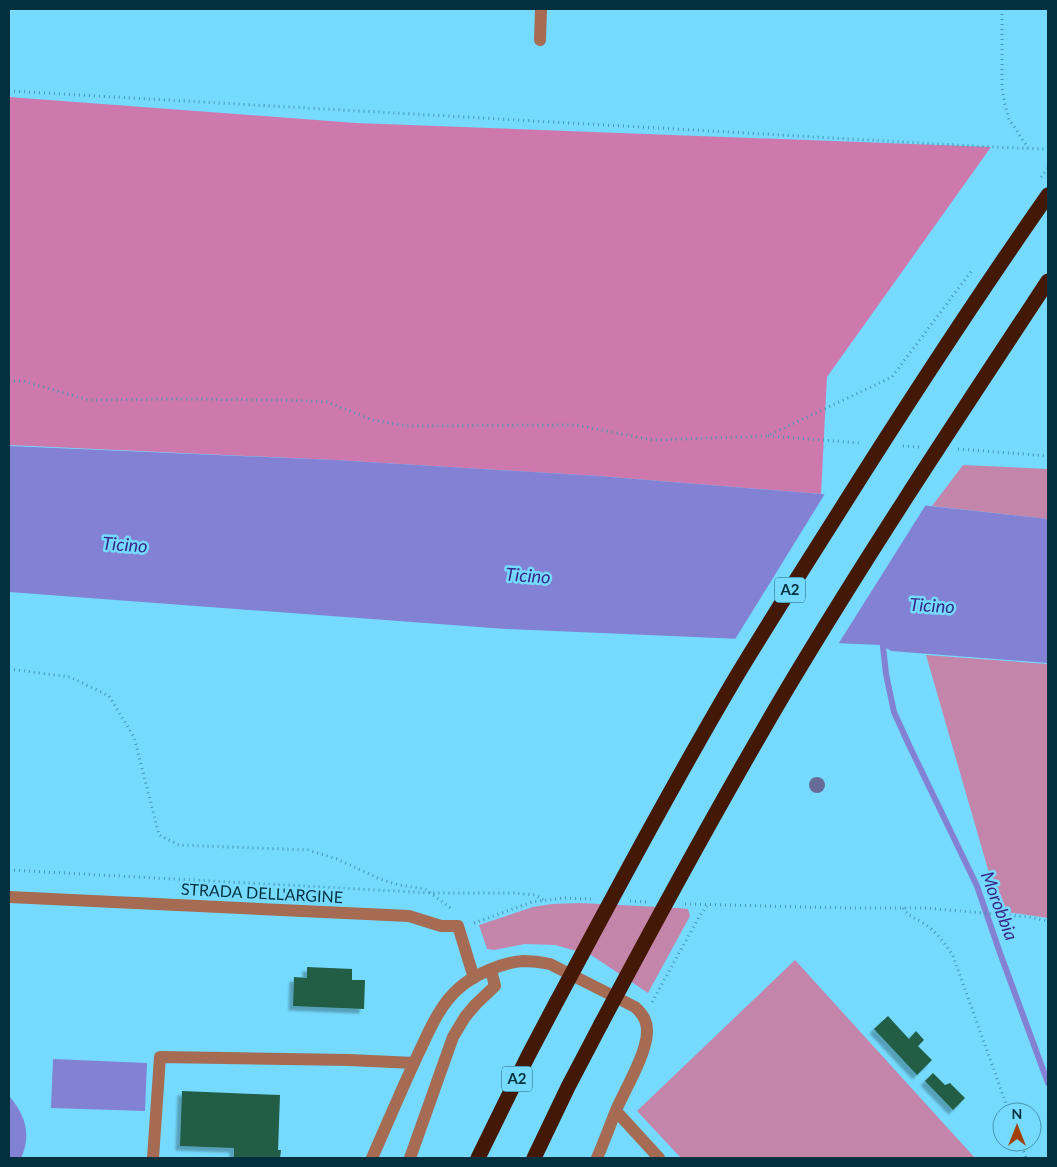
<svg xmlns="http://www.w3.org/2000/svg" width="1057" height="1167" font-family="Lato,sans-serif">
	<defs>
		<filter id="shadow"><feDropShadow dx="-4.5" dy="4.5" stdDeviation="1" flood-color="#0004"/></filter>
	</defs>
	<rect width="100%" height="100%" fill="#75dafe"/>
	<path fill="#c386aa" d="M963,465L1048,469V519L932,506Z
		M926,655L1048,664V918L1000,911Z
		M580,903L678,908L688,909L690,916L648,993L591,955L555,945L525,944L494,950L487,949L479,925L533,907L552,904Z
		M795,960L975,1158H681L637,1111Z"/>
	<path fill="#ce79ad" d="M9,97L356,123L991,147L827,377L821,494L598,476L334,460L9,445Z"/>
	<path fill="#8381d4" d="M9,446L334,460L598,476L821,494L1048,519V663L891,651L882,645L506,629L9,592Z
		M53,1059L147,1063L145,1111L51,1108Z
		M9,1096C25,1114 32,1135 21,1158H9Z"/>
	<path fill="#75dafe" d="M826,492L927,503L837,646L734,641Z"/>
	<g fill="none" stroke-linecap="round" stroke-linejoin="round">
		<path stroke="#8381d4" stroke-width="6" d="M882,637L886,674L894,712L909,745L977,886L1000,953L1048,1083"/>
	</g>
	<path fill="#225d45" filter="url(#shadow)" d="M307,967L352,969V980H365L364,1009L293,1006L294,977L307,978Z
		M888,1016L909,1039L916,1031L924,1040L918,1046L932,1060L917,1075L874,1029Z
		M933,1073L945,1085L950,1083L965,1098L953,1110L925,1081Z
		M182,1091L280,1095L278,1150H281L280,1158H234V1148L180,1146Z"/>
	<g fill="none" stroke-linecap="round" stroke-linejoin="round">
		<path stroke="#4797b3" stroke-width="3" stroke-dasharray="1 4" stroke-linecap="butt" d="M1002,9V88L1005,105L1009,119L1028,148
			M9,91L991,147L1048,149
			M1041,177L1048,168
			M9,381H23L88,400L178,399L283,400L327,402L373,420L407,426L576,425L652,440L767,436L892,377L973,269
			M768,436L861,443
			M903,446L919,447
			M958,449L1048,456
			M9,669L70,677L109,696L134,737L159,835L179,845L308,850L337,859L380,879L399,885L425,889L452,909
			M9,870L431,893H513L535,895L544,900
			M630,901L646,902
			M685,904L846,908H925L1029,917L1048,921
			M903,908C909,917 914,917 923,923C935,930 946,944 953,956L1009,1112
			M474,923L532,902L563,898L591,899
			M652,1002L699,917L707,906
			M1020,1142L1026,1158"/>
		<path stroke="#a56b53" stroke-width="12" d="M540,40L541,9
			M9,897L409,916L441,926H458L474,978
			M616,1111L659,1158
			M153,1158L160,1057L349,1060L414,1063
			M372,1158C388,1122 403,1086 420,1050C430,1029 440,1005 458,989C473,975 503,962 524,961C533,961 541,962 550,964L635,1007C642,1013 647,1020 647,1030C648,1051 626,1088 617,1108C610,1125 604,1142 597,1158
			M410,1158L453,1037L465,1017L476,1004L495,986L491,970"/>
		<path stroke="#431804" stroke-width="15" d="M478,1158L528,1056L557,1001
			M534,1158L568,1087L601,1024"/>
		<path stroke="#431804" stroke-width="15" d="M557,1001C615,893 673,784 736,677C768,624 801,572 834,520C903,410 974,301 1048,195
			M601,1024C661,911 722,799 787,689C870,550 959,416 1048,281"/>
	</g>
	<circle fill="#676b98" cx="817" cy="785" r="8"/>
	<g text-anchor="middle" stroke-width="5" stroke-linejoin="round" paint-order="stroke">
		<g fill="#75dafe" stroke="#246478" stroke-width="1">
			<rect x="775" y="577.5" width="30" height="25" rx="4"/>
			<rect x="502" y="1066.5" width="30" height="25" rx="4"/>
		</g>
		<g font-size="15" font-weight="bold" fill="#01313f">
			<text x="790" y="595">A2</text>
			<text x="517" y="1084">A2</text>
		</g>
		<g font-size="16" fill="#01313f" stroke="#75dafe">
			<text transform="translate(262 893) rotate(3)" y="6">STRADA DELL'ARGINE</text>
		</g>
		<g font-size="18" font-style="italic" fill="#372687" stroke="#75dafe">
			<text transform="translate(125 545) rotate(4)" y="6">Ticino</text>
			<text transform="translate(528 576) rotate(4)" y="6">Ticino</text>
			<text transform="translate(932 606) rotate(3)" y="6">Ticino</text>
			<text transform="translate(999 906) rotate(69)" y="6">Morobbia</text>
		</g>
	</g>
	<rect width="1057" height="1167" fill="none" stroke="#01313f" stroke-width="20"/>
	<g transform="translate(1017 1127)"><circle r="24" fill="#75dafe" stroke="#4796b2"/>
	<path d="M0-4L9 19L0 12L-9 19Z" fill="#a34004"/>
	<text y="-8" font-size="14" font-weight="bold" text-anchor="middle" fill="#01313f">N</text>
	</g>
</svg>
